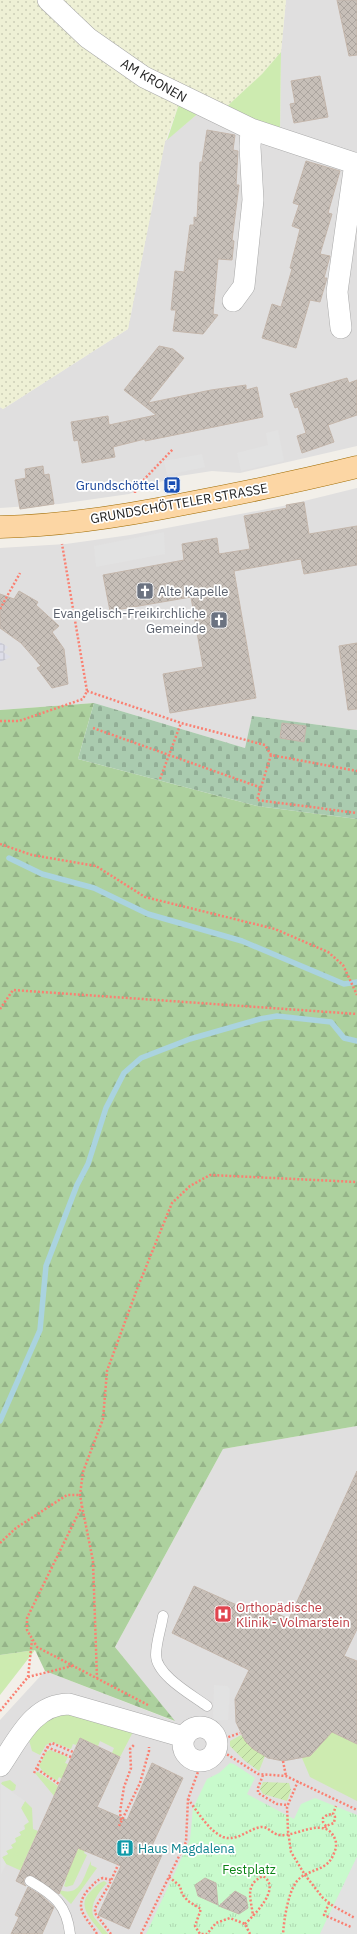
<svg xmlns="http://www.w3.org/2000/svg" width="357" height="1934" font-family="'IBM Plex Sans',sans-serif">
	<defs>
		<pattern id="farmland-dots" width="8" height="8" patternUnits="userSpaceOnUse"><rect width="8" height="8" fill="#eef0d5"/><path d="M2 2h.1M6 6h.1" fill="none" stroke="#ccceb7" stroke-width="1.8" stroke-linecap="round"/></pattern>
		<pattern id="forest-firs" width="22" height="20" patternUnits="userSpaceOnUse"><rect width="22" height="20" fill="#add19e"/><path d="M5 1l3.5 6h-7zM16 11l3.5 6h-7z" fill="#95b388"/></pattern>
		<pattern id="cemetery-stones" width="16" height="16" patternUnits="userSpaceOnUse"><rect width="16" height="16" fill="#aacbaf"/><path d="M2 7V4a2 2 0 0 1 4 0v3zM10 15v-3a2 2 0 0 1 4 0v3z" fill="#92ae96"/></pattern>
		<pattern id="park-tufts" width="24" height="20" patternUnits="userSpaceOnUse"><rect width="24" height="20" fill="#c8facc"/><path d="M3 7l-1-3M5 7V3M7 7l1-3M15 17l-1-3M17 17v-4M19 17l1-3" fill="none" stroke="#acd6af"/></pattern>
		<pattern id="garden-furrows" width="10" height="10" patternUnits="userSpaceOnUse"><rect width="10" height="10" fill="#cdebb0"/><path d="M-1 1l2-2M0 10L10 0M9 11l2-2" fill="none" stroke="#b0c997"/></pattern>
		<pattern id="plaza-grid" width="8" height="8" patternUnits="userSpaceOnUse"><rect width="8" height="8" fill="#dddde8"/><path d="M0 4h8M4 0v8" fill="none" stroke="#bdbdc7"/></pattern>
		<pattern id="building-cross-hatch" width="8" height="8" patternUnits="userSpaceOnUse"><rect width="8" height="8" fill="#c7bfb8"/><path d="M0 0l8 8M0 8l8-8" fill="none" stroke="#aba49e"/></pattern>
	</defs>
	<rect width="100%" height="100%" fill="#f2efe9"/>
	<path fill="#e0dfdf" d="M286,0H357V446L240,473L212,471L173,477L129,494L59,504L0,508V407L3,409L128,329L165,141L201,111L280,135L281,52Z
		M357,488V730L252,716L245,748L94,703L0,710V548L66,544L130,535L288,505Z
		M357,1426V1934H0V1720L45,1671L174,1721L115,1647L223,1449Z"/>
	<path fill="url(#farmland-dots)" d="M0,0H39L180,101L165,142L128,329L3,409L0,407Z
		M56,0H286L281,52L262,74L223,110L149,73Z"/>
	<path fill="#cdebb0" d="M281,52L280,135L223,110L262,74Z
		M180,101L201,111L167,140Z
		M35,1650L0,1695V1655Z
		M66,1712L133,1732L120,1757L112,1753L114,1748L100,1741L98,1746L80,1738L76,1745L73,1744L71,1749L52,1742L46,1745L40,1755L32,1751L29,1740L41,1722Z
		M330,1731L357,1744V1801L310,1777L302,1758L316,1750Z
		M50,1750L68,1757L65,1763L68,1764L62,1779L59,1777L57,1781L44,1773L39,1766L46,1752Z
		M38,1772L58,1786L54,1796L35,1773Z
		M10,1780L16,1785L15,1790L12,1791L1,1784L0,1786L2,1782Z
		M25,1801L32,1808L33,1829L38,1831L23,1864L24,1872L6,1864L2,1857L8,1854L6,1851L15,1838L21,1835L19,1832L25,1829L21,1808Z
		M83,1838L89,1841L84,1853L87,1855L73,1885L66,1887L64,1886L66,1880H64Z
		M91,1861V1865L97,1868L71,1904L56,1889C81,1898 82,1880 91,1861Z
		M104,1881L107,1883C100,1890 88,1906 94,1917C98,1923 104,1928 108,1934H102C92,1920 75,1906 91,1891C95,1887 99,1883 104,1881Z"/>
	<path fill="url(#forest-firs)" d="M94,703L78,759L257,806L357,819V1426L223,1449L115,1647L175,1721L45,1671L35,1650L0,1655V710Z"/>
	<path fill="url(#cemetery-stones)" d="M94,703L245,748L252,716L357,730V819L257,806L78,759Z"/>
	<path fill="url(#park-tufts)" d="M230,1763L234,1764L255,1778L247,1794L294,1819L301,1804L315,1798L357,1815V1857L320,1934H146L190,1840L193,1808L207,1779L219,1773Z"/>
	<path fill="url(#garden-furrows)" d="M241,1735L253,1749L265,1756L259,1771L245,1761L230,1746V1741Z
		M263,1782L289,1783L291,1790L287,1801L263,1794L260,1789Z"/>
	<path fill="#e2e2e2" d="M278,430L284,461L241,471L237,453L268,445L266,433Z
		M202,454L205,467L167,475L164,461Z
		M164,532L165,554L96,567L94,546Z
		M214,1685L227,1686L230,1689L228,1720L213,1721Z
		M1,1784L25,1801L21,1808L29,1822L23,1826L25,1829L19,1832L21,1835L15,1838L16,1842L11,1845L13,1848L6,1851L8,1854L2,1857L6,1864L1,1874Z
		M357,1857V1934H320L328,1917Z"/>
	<path fill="url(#plaza-grid)" d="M0,642L8,647L3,652L11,657L0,662Z"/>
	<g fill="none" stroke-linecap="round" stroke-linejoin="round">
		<path stroke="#aad3df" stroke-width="5.5" d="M9,858L42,874L94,888L148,914L242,941L344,984L357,982
			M0,1421L40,1330L46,1266L77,1185L88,1164L106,1108L124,1073L141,1058L190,1039L260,1019L277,1016L331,1022L344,1038L357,1041"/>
	</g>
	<path fill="url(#building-cross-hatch)" stroke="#c4b6ab" d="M337,0H357V55L349,56Z
		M320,76L328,117L294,123L290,104L295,103L291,81Z
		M207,130L235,135L233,150L238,151L236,185H239L232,240L234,241L232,260L218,259L213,314L218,315L203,334L173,331L176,310H171L175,271L184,272L190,225H194V217L197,218L200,162H202Z
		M306,161L340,171L328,213L332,214L320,254L330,256L324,278H327L320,302L310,300L296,348L262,338L272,304L281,307L292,269L290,268L300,229L292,226L299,205L293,203Z
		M159,346L173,349L184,358L148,403L211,390L246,385V390L257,387L263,417L145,441V439L113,447L115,457L82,463L78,440L74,441L71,422L108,416L109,425L156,415L124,390Z
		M347,378L349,383L357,380V415L328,425L334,442L302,453L297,436L306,433L298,407L295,408L290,394Z
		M43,466L44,475L49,474L54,504L20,509L15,480L26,478L25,469Z
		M304,502L309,534L357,526V565L304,574L301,559L234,571L256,698L170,713L163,674L203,667L191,597L110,611L103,575L184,560L182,544L217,538L219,554L250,549L244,516L287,508L286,505Z
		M19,591L38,602L36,605L59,626L52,632L64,649L68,684L52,688L37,668L41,666L21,643L0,628V594L14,599Z
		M357,643V709L348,710L339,646Z
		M282,723L306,726L304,742L280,738Z
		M357,1471V1629L344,1656L357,1661V1744L332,1732L310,1756L283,1761L268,1758L253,1749L245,1741L236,1722L235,1699L249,1670L172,1633L194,1586L248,1610L252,1602L289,1619Z
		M80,1738L120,1757L97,1807L127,1820L152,1763L183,1778L150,1850L162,1855L129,1929L98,1915L121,1866L78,1848L59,1894L31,1875L24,1878V1884L26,1886L16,1881Z
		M205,1878L216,1883L218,1905L198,1896L195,1885Z
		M28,1887L42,1896L54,1907L42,1934H11L19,1917L15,1915Z
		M235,1891L246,1897L248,1908L239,1914L219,1906Z"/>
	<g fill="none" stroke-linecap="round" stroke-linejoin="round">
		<defs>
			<path id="service" d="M163,1616C161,1629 156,1642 156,1655C156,1675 192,1695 207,1706
				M30,1881C54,1895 67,1905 70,1934"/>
			<path id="minor" d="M48,0L88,38L144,77L251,129L357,164
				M233,301L244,286L253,200L250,147L251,129
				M341,328L337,292L355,163
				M183 1744a17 17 0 1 1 34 0a17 17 0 1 1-34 0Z
				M0,1766C18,1740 33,1704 69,1704L184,1737"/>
			<path id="primary" d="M0,527C62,526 124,516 184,504C242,493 300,481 357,467"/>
		</defs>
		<use href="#service" stroke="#a9a9a9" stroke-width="11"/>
		<use href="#minor" stroke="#a9a9a9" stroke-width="22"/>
		<use href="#primary" stroke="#a06b00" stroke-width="23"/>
		<path stroke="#fa8072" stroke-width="2.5" stroke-dasharray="2 2" stroke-linecap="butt" d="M135,493V489L173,449
			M0,609L20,573
			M87,691L181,723L265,745L271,755L357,771
			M0,721H19L83,699L87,691L62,544
			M93,728L262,788
			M271,755L257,800L357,813
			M160,779L181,723
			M0,844L32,855L96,866L145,897L275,929L328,952L343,965L357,995
			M0,1009L13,990L357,1014
			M82,1506L93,1561L97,1678
			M0,1543L16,1528L67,1495H80
			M28,1677L32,1640
			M148,1705L37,1647L27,1630V1618L82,1506L80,1495L83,1472L103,1419L107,1371L137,1289L172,1203L190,1186L210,1175L357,1182
			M0,1711L28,1677L72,1666
			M217,1741L240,1733
			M47,1747L71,1757
			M217,1748L258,1774L286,1776L357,1810
			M283,1761L286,1776
			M37,1769L59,1784
			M34,1773L48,1746L52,1743L73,1752
			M263,1775L258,1788V1793L277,1804L288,1805
			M298,1781L287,1807L288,1831L291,1852L305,1875L323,1898L333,1906L355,1918
			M188,1799C197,1811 209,1831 223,1837C237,1842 248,1829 261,1827C268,1826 273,1835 280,1835C297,1837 325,1815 335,1839C337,1844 336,1849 334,1853C328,1872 308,1868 297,1881C288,1892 284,1920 283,1934
			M121,1820L120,1812L124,1787L131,1768L130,1749L135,1744
			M119,1826L140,1783L149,1751V1747
			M326,1826L323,1822V1818L327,1815L333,1814
			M325,1828L326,1826L334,1823L335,1817L333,1814L336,1806
			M169,1877L180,1886L182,1894L188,1901L201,1909L195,1926L200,1934H207L216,1923L230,1918L245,1924L250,1934
			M329,1903L324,1915L351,1927
			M245,1924C255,1914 282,1888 263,1876C244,1885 251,1898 253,1916
			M97,1934C87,1917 72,1909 88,1890C93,1885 96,1880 103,1878L111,1880
			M111,1934L95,1913V1908L109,1885L118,1865
			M141,1934L186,1842L188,1799L202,1761"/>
		<use href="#service" stroke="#fff" stroke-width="10"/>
		<use href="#minor" stroke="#fff" stroke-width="21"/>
		<use href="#primary" stroke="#fcd6a4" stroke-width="22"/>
	</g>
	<defs>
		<symbol id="bus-square" viewBox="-11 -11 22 22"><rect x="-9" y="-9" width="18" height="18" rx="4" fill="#1a4fb4" stroke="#fff"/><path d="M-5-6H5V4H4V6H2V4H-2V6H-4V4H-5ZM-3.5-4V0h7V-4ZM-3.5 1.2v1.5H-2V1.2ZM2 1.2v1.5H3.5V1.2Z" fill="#fff"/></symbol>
		<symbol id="church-square" viewBox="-11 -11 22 22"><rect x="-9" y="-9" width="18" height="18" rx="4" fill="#6b7280" stroke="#fff"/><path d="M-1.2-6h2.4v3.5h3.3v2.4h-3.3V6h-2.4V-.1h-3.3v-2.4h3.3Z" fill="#fff"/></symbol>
		<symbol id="hospital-square" viewBox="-11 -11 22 22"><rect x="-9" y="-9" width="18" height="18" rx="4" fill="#e0444e" stroke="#fff"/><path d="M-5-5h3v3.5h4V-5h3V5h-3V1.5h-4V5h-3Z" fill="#fff"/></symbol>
		<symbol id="building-square" viewBox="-11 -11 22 22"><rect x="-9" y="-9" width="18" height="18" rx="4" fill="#0f9aa8" stroke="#fff"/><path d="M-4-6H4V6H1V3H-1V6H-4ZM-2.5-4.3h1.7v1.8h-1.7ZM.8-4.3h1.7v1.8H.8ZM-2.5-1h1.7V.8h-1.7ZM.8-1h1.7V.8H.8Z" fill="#fff"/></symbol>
	</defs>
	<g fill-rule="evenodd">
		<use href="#bus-square" x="162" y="475" width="20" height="20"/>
		<use href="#church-square" x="135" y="581" width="20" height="20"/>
		<use href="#church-square" x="209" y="610" width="20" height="20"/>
		<use href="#hospital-square" x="213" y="1604" width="20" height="20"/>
		<use href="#building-square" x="115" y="1838" width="20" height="20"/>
	</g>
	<g text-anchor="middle" stroke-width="3.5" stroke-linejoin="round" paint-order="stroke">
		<g font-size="13" fill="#222" stroke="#fff">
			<text transform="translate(154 80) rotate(30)" y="5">AM KRONEN</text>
			<text transform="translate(179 503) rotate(-10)" y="5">GRUNDSCHÖTTELER STRASSE</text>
		</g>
		<g font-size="13" fill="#164399" stroke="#fff" text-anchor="end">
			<text x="159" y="490">Grundschöttel</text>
		</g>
		<g font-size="13" fill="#5b616d" stroke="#fff" text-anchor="start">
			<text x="158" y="596">Alte Kapelle</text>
			<text x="206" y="618" text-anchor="end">Evangelisch-Freikirchliche<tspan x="206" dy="15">Gemeinde</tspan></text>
		</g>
		<g font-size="13" fill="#be3a42" stroke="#fff" text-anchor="start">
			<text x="236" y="1612">Orthopädische<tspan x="236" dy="15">Klinik - Volmarstein</tspan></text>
		</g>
		<g font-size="13" fill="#0d838f" stroke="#fff" text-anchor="start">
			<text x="138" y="1853">Haus Magdalena</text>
		</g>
		<g font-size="13" fill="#0c8416" stroke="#fff">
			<text x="249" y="1874">Festplatz</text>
		</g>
	</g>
</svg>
